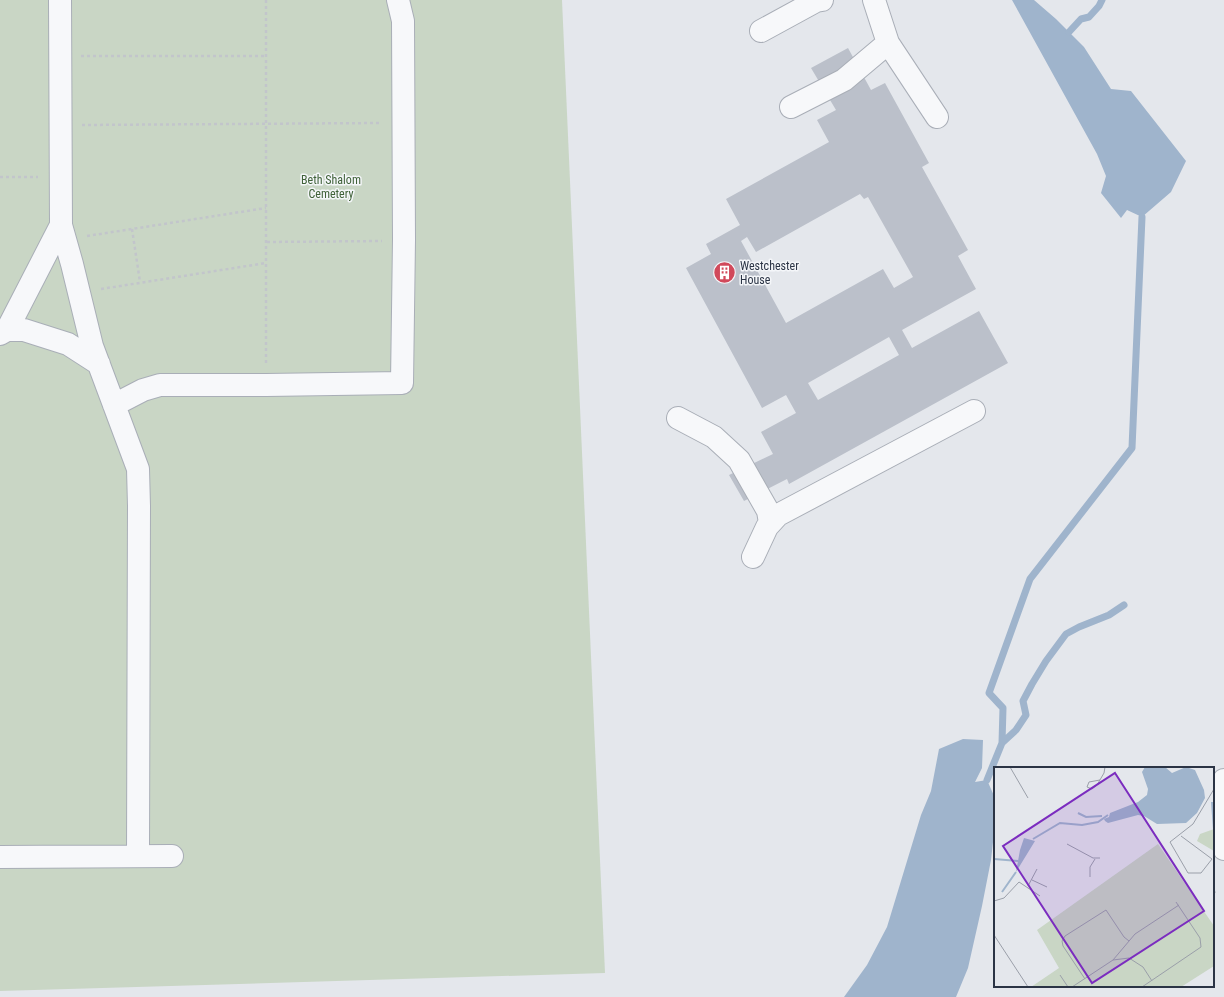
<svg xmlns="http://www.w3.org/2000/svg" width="1224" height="997" font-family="'Roboto Condensed',sans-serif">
	<rect width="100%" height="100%" fill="#e4e7ec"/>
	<path fill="#c9d6c5" d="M0,0H562L605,973L0,991Z"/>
	<path fill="#9fb4cc" d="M1012,0H1034L1056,19L1084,47L1111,89L1131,91L1186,161L1171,192L1142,217L1127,210L1121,218L1101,193L1106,176L1097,154Z
		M963,739L983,740L982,768L975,782L987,780L995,798V824L991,860L982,906L968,968L956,997H844L867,965L887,927L921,815L931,791L939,749Z"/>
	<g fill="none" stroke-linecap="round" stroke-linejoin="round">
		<path stroke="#9fb4cc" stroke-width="7" d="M1069,32L1081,19L1089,17L1099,6L1102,0
			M1002,743L1016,730L1026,715L1023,701L1032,684L1046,661L1066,634L1079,627L1109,615L1124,605
			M987,780L1002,743L1003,708L989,693L1030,579L1132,448L1142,217"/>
	</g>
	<path fill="#bbc0ca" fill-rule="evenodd" d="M848,48L871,90L885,83L929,163L922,167L968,250L958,256L976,289L902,330L912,348L979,311L1008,363L789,484L787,479L744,501L729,475L773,454L761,432L796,413L786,395L762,408L686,268L711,254L706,244L740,225L726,199L829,142L817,120L836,110L811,68ZM860,194L864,199L868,197L913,277L894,288L883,269L786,323L741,241L747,237L756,252ZM889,337L899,355L818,400L808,383Z"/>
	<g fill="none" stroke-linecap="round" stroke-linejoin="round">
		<defs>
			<path id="minor" d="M874,0L888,43L937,117
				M761,31L816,1L822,0
				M791,107L844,80L888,43
				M61,225L72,264L92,346L138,469L139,506L138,856
				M7,330H24L68,344L99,364
				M0,334L7,330L61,225L60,0
				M114,405L143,390L160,385H266L402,383L404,240L403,21L398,0
				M678,418L714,437L739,460L768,511L770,523
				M753,557L767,527L778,515L974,411
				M1224,780C1223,782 1221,783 1220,785C1212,797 1219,836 1224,849
				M0,857L172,856"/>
		</defs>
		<use href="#minor" stroke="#a9aeb7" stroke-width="24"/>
		<path stroke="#c2c5cb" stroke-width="2.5" stroke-dasharray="3 3" stroke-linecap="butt" d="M266,0V363
			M81,56H266
			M82,125L381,123
			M0,177H38
			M132,229L140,282
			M87,236L266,208
			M267,242L382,241
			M101,289L266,263
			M1213,893L1216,891"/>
		<use href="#minor" stroke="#f7f8fa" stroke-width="22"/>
	</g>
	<defs>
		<symbol id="building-disc" viewBox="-11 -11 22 22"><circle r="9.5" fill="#d1495b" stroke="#f4f6f9"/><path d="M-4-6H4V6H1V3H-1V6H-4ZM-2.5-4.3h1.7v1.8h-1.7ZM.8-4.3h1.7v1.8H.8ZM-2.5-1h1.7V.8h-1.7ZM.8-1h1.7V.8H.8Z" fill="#fff"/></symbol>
	</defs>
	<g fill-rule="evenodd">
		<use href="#building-disc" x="712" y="260" width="25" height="25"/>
	</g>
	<g text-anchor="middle" stroke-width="3" stroke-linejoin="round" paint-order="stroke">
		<g font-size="12" fill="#3f6138" stroke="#f4f6f9">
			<text x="331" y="184">Beth Shalom<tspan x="331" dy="14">Cemetery</tspan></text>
		</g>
		<g font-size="12" fill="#2b3445" stroke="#f4f6f9" text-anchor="start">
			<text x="740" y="270">Westchester<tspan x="740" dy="14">House</tspan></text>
		</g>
	</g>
	<g transform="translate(994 767)">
		<rect width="220" height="220" fill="#e4e7ec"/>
		<path d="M220,62V84L203,74L206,67ZM164,77L220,159V199L187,220H37L65,201L43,163Z" fill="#c9d6c5"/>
		<path d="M151,0H171L178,6L192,0L201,3L210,23L211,31L203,46L192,56L163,57L150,49L144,48L114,56L111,54L110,52L115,50L116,46L144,35L153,28L154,22L148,5ZM30,71L41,74L22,105L26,83Z" fill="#9fb4cc"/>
		<path fill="none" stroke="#9fb4cc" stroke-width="2" d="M218,35L220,63M84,46L92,50L108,49M39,72L66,56L88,58L104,55L114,48M0,92L24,94M8,125L22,105"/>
		<path fill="none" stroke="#9a9fa9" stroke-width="1" d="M16,0L34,31M106,13L95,15L93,20L98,22L103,18L110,6L111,0M187,69L218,92L207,106H194L176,75L199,57L220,22M73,77L99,91H106M96,110V100L101,92M38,113L53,120M34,119L43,102M0,134L10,131L25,115L46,129M0,168L34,220M119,193L141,167L185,138M66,208L74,220M91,212L69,179L68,174L71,169L112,143L130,170L135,174M78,220L119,193L135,191L149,200L158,214M148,220L207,180L206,171L182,135"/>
		<path fill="#7b2cbf" fill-opacity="0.15" stroke="#7b2cbf" stroke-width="2" d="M121,6L210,144L98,216L9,79Z"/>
		<rect width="220" height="220" fill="none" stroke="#2b3445" stroke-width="2"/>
	</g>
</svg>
